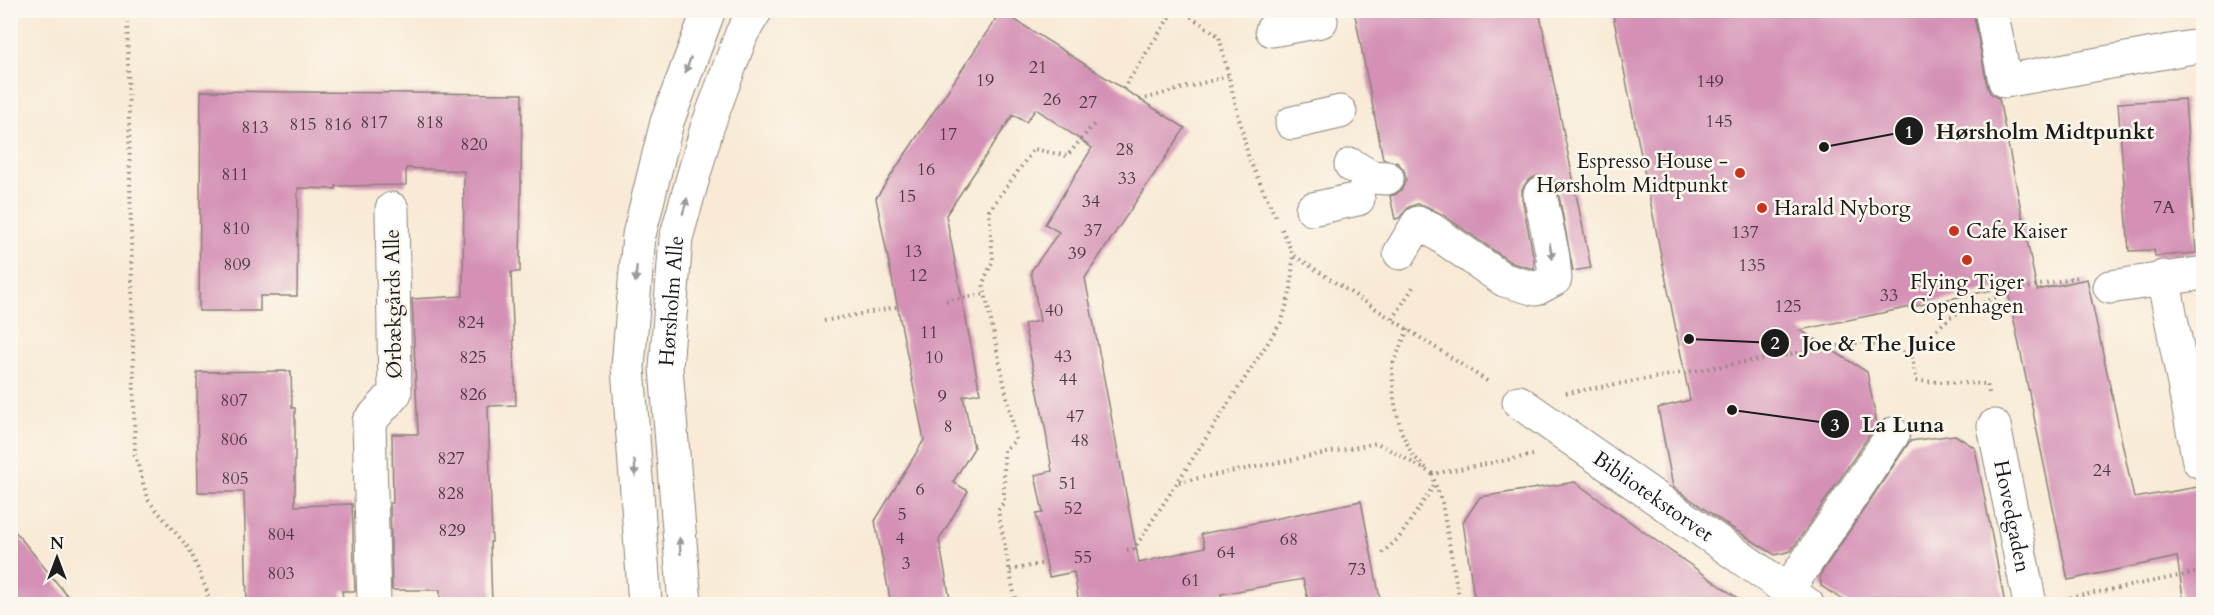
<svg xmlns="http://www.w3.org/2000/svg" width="2214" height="615" font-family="Cardo,serif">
	<rect width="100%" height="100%" fill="#fbf7ec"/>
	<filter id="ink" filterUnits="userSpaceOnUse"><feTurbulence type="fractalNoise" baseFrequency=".0167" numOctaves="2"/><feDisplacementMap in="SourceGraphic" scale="12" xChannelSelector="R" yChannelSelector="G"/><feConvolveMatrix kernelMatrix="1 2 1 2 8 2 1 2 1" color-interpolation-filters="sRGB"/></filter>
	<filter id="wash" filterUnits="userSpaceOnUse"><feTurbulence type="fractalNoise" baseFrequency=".008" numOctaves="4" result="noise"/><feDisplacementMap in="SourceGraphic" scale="24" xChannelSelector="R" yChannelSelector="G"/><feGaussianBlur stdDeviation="1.35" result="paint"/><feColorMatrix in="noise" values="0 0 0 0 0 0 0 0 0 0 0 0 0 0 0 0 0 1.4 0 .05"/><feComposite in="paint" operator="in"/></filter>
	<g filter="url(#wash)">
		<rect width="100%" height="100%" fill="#f8ead6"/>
		<g id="blocks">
			<path fill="#d491b5" d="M1354,10H1539L1591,268L1573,271L1558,190L1554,181L1545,176H1537L1528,180L1522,189V198L1534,260V269L1512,263L1443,215L1426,206L1417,204L1409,207L1399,218L1395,219L1390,196L1396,194L1402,189L1406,179L1404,170L1398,163L1383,159Z
				M1612,10H1973L1987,85L1990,93L1999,99L2037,290L2087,279L2134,498L2204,486V604H2184L2177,557L2068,580L2007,287L1800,330L1867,372L1877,424L1791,551L1775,555L1729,526L1673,487L1658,408L1690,400Z
				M1001,11L1185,128L1085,278L1139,563L1205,547L1201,534L1361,501L1381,604H1309L1303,579L1221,594L1222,604H1079L1074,572L1049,577L1036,514L1043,513L1035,475L1052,471L1045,427L1024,324L1040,321L1031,271L1059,232L1045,224L1092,148L1036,109L1026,122L1013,115L946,215L980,393L963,396L974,448L953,482L968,491L939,540L950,599L930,604H891L875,521L924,440L876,198Z
				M201,91L522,94L520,272H511L516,405L488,406L492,542H490L492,604H440V590H392L390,503H393L392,434H418L412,299L463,296L464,171L406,168V185L336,186V189L298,188L297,296H260V311H199Z
				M2185,99L2196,253L2155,256L2154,250L2129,251L2118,103Z
				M291,371L292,408H295V506L352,504L355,591H342L343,599L301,601V604H247L244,492H198L197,372Z
				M1955,435L1975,448L2005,604H1849L1821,586L1820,575L1910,441Z
				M1575,482L1662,545L1746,604H1475L1463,522L1480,497Z
				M10,525L74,604H10Z"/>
		</g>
	</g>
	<g filter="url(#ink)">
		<use href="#blocks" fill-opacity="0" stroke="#8a8379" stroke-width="1.5"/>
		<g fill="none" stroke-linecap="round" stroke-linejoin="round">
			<defs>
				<g id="minor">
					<path d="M1991,10L2005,81L2204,45"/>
					<path d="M1272,30L1321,21"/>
					<path d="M1292,123L1340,112"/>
					<path d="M1351,165L1371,177L1387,178"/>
					<path d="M1312,209L1358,199"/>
					<path d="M1400,253L1418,223L1432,230L1504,280L1536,289L1555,279L1553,257L1540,194"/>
					<path d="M2163,277L2199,461"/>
					<path d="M2110,287L2204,273"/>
					<path id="s1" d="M1519,402L1807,604"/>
					<path id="s2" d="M1994,426L2030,604"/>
					<path d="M1787,591L1893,434"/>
					<path d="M374,604L369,422L395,393L392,209"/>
				</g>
				<g id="major">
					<path d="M645,604L628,367L639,235L667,122L709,10"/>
					<path id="s3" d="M685,604L666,368L676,238L707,128L742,33L756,10"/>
				</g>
			</defs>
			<use href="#minor" stroke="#8a8379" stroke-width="35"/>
			<use href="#major" stroke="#8a8379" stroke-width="35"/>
			<path stroke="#8a8379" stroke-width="4" stroke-dasharray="1.5 4.5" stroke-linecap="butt" d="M127,10L135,455L148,500L190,550L207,591L209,604
				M1181,10L1219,36L1249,159L1277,220
				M1123,89L1174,10
				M1140,100L1228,76
				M1282,229L1293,255L1490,383
				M946,301L985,294
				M1393,319L1415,284
				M824,321L897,307
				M1408,329L1392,366L1394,400L1401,431L1413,456L1427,469
				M1911,354L1950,317L2008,292L2078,277
				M1566,393L1861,342L1911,354L1917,381L1987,384L1989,393
				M1432,474L1442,503L1460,604
				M1179,482L1377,443L1433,474L1533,455
				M1127,550L1134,549L1282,321L1291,289L1293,255
				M1382,553L1399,538L1435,484
				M1010,570L1046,563
				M2064,599L2204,571
				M1016,604L998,510L1004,502V450L1016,440L983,283L993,260L989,211L1034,149L1067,156L1094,124"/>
			<use href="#minor" stroke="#fff" stroke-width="33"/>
			<use href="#major" stroke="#fff" stroke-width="33"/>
		</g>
		<defs><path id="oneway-solid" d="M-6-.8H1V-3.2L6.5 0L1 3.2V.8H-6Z" transform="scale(1.5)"/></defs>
		<g fill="#999">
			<use href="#oneway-solid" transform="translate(688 65) rotate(110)"/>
			<use href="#oneway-solid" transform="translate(685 206) rotate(-74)"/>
			<use href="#oneway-solid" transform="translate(1551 251) rotate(80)"/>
			<use href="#oneway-solid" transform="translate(636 274) rotate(95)"/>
			<use href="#oneway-solid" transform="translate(635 468) rotate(86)"/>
			<use href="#oneway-solid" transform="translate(680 546) rotate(-94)"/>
		</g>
	</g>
	<g fill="#c8321e" stroke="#fbf7ec" stroke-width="2">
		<circle cx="1740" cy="173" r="6"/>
		<circle cx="1762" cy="208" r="6"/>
		<circle cx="1954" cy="231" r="6"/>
		<circle cx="1967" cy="260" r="6"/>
	</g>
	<g text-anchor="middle" stroke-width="5" stroke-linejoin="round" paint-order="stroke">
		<g font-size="18" fill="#4a3942">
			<text x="1038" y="73">21</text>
			<text x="985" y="86">19</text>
			<text x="1710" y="87">149</text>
			<text x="1052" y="105">26</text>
			<text x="1088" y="108">27</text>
			<text x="1719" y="127">145</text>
			<text x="374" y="128">817</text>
			<text x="430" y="128">818</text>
			<text x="303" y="130">815</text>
			<text x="338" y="130">816</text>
			<text x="255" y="133">813</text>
			<text x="948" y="140">17</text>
			<text x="474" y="150">820</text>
			<text x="1125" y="155">28</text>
			<text x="926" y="175">16</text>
			<text x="235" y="180">811</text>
			<text x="1127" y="184">33</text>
			<text x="907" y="202">15</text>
			<text x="1091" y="207">34</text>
			<text x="2164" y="213">7A</text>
			<text x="236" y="234">810</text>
			<text x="1093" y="236">37</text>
			<text x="1745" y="238">137</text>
			<text x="913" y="257">13</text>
			<text x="1077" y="259">39</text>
			<text x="237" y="270">809</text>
			<text x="1752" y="271">135</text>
			<text x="918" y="281">12</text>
			<text x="1889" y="301">33</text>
			<text x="1788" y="312">125</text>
			<text x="1054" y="316">40</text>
			<text x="471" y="328">824</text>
			<text x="929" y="338">11</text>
			<text x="1063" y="362">43</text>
			<text x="473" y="363">825</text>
			<text x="934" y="363">10</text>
			<text x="1068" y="385">44</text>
			<text x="473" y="400">826</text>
			<text x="942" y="402">9</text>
			<text x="234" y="406">807</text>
			<text x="1075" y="422">47</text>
			<text x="948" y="432">8</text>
			<text x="234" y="445">806</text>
			<text x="1080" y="446">48</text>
			<text x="451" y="464">827</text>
			<text x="2102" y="476">24</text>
			<text x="235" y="484">805</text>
			<text x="1068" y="489">51</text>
			<text x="920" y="495">6</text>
			<text x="451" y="499">828</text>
			<text x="1073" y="514">52</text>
			<text x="902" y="520">5</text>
			<text x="452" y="536">829</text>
			<text x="281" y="540">804</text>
			<text x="900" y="544">4</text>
			<text x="1289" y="545">68</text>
			<text x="1226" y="558">64</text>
			<text x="1083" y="563">55</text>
			<text x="906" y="569">3</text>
			<text x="1357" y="575">73</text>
			<text x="281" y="579">803</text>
			<text x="1191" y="586">61</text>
		</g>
		<g font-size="21" fill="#1c1c1c" stroke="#fbf7ec" text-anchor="start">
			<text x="1728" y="168" text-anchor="end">Espresso House -<tspan x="1728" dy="24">Hørsholm Midtpunkt</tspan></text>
			<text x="1774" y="215">Harald Nyborg</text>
			<text x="1966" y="238">Cafe Kaiser</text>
			<text x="1967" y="289" text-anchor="middle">Flying Tiger<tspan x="1967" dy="24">Copenhagen</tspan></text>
		</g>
		<g font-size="21" fill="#1c1c1c" stroke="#fbf7ec">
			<text dy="7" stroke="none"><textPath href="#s3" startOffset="304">Hørsholm Alle</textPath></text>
			<text transform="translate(393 304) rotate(-91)" y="7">Ørbækgårds Alle</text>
			<text dy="7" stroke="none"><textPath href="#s1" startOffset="164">Bibliotekstorvet</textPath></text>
			<text dy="7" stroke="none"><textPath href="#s2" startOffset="92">Hovedgaden</textPath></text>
		</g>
	</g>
	<path fill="none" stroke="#1c1c1c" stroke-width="2" d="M1824 147L1909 131M1689 339L1775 343M1732 410L1835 424"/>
	<g fill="#1c1c1c" stroke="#fbf7ec" stroke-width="2">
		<circle cx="1824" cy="147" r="6"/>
		<circle cx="1689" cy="339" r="6"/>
		<circle cx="1732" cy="410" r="6"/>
		<circle cx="1909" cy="131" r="15"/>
		<circle cx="1775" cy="343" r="15"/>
		<circle cx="1835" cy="424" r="15"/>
	</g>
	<g font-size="18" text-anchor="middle" font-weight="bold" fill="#fff">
		<text x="1909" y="138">1</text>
		<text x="1775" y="349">2</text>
		<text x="1835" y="431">3</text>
	</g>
	<g font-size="22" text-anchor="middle" font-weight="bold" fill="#1c1c1c" stroke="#fbf7ec" stroke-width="5" stroke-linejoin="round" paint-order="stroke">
		<text x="2045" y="139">Hørsholm Midtpunkt</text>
		<text x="1879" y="351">Joe &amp; The Juice</text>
		<text x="1903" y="432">La Luna</text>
	</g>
	<rect width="2214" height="615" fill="none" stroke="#fbf7ec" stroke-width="36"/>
	<g transform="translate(57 558)" stroke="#fbf7ec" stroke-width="4.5" paint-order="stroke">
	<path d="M0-4.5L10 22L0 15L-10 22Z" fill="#1c1c1c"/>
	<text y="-9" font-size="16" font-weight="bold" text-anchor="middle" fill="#1c1c1c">N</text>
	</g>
</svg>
